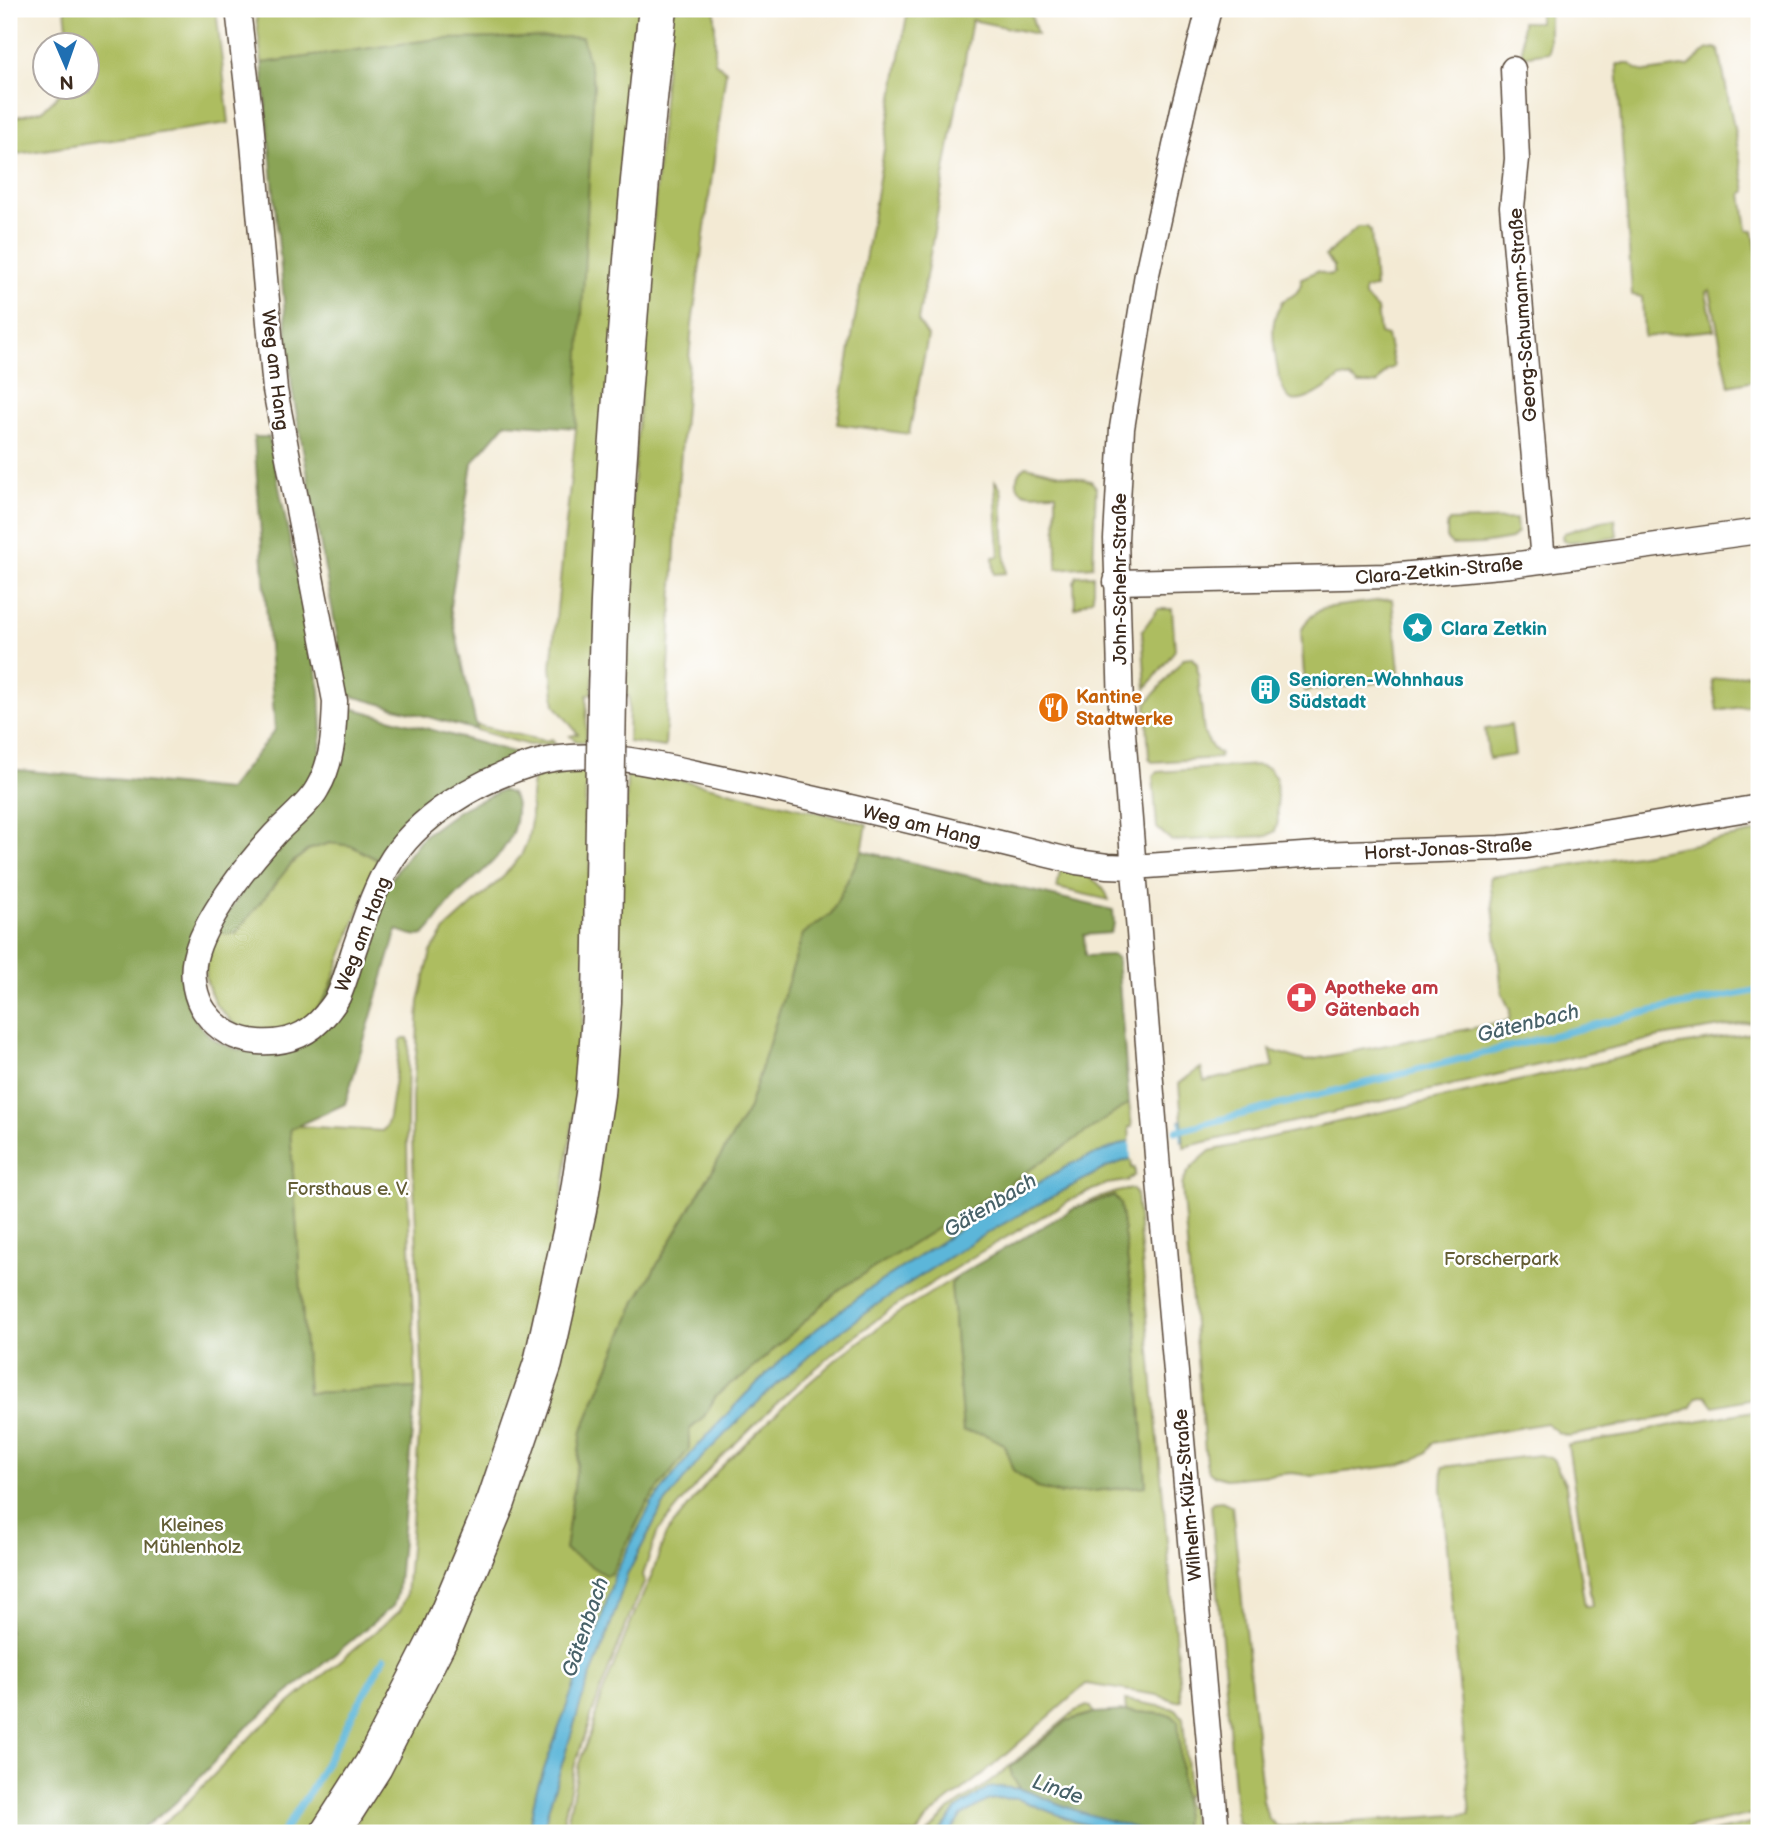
<svg xmlns="http://www.w3.org/2000/svg" width="1768" height="1842" font-family="'Balsamiq Sans',sans-serif">
	<rect width="100%" height="100%" fill="#fff"/>
	<filter id="ink" filterUnits="userSpaceOnUse"><feTurbulence type="fractalNoise" baseFrequency=".0143" numOctaves="2"/><feDisplacementMap in="SourceGraphic" scale="14" xChannelSelector="R" yChannelSelector="G"/><feConvolveMatrix kernelMatrix="1 2 1 2 8 2 1 2 1" color-interpolation-filters="sRGB"/></filter>
	<filter id="wash" filterUnits="userSpaceOnUse"><feTurbulence type="fractalNoise" baseFrequency=".00686" numOctaves="4" result="noise"/><feDisplacementMap in="SourceGraphic" scale="28" xChannelSelector="R" yChannelSelector="G"/><feGaussianBlur stdDeviation="1.57" result="paint"/><feColorMatrix in="noise" values="0 0 0 0 0 0 0 0 0 0 0 0 0 0 0 0 0 1.4 0 .05"/><feComposite in="paint" operator="in"/></filter>
	<g filter="url(#wash)">
		<rect width="100%" height="100%" fill="#f3ead4"/>
		<path fill="#adbd60" stroke="#74743f" stroke-width="2" d="M65,9H216L229,123L9,155V119L43,110L65,88H88V46L69,45Z
			M255,9H644L592,694L587,695L586,742L576,741L570,736L578,734L555,705L551,667L576,428L437,39L262,63Z
			M670,9H715V62L726,71L692,325L678,487L665,747L628,742L629,696L621,695L623,614Z
			M908,9H1029L1037,34L972,20L918,321L928,336L909,434L837,424Z
			M1539,9H1549V52L1522,56V22H1539Z
			M1715,48L1719,50L1746,191L1742,194L1747,230H1753L1759,263V322L1753,323L1757,342H1759V380L1729,386L1710,290L1706,292L1714,330L1644,337L1642,297L1632,295L1617,64H1630L1638,70L1646,72L1689,66L1706,50Z
			M1358,227H1367L1371,231L1375,288L1364,289V296L1377,309L1380,334L1387,336L1394,367L1387,370L1377,384H1359L1350,378L1341,377C1330,385 1306,404 1292,400C1278,395 1271,336 1274,322C1275,315 1279,308 1282,301C1295,295 1300,293 1302,278L1317,271L1329,275L1334,273V266L1325,256Z
			M1026,466L1091,481L1096,487L1093,566L1057,569L1056,493C1044,492 1015,500 1017,480C1017,473 1020,470 1026,466Z
			M995,481L1000,487L1002,495L1006,573L994,574L993,557L999,556Z
			M1516,519L1517,532L1511,539L1482,544L1452,545L1447,540V525L1449,521Z
			M1615,519L1617,536L1613,538L1568,542L1563,540L1562,536L1564,533L1602,521Z
			M1093,575V598L1075,608L1074,582L1077,576Z
			M1392,599L1400,680L1305,691L1301,631L1308,619L1323,608Z
			M1158,609H1172L1175,650L1146,689L1142,631Z
			M1191,657L1197,664L1204,734L1213,749L1220,754L1219,758L1152,762L1149,758L1146,704L1184,658Z
			M1759,672V704L1717,711L1712,680Z
			M476,725L545,741L552,739L555,744L529,745L476,730Z
			M1511,725L1515,755L1489,759L1485,729Z
			M1258,765L1268,768L1276,778L1278,822L1275,831L1267,836L1172,841L1157,828L1153,776L1158,772Z
			M568,770H586L585,819L592,820L584,1001L578,1088L561,1204L530,1355L483,1496L427,1632L359,1760L311,1833H150L181,1809L256,1731L400,1611L406,1596L423,1387L412,1138V1096L417,1045L419,1001L431,952L446,929L502,878L521,856L528,839L531,821V796L533,780L537,775Z
			M627,772L669,777L867,824L862,851L831,914L803,934L749,1108L637,1299L582,1431L565,1550L605,1574H611L647,1503L689,1449V1430L703,1418L716,1396L731,1383L742,1378L840,1289L1007,1185L1129,1103L1132,1127H1129L1130,1142L1071,1164L968,1224L866,1291L800,1342L745,1395L694,1450L652,1503L598,1630L574,1686L536,1792L528,1833H352L555,1367L619,820H626Z
			M1759,832V1021L1660,1037L1184,1147L1179,1083L1201,1068L1204,1081L1274,1067L1270,1050L1305,1061L1509,1021L1510,1010L1502,993L1490,877L1636,855Z
			M330,843L352,846L378,860L327,995L310,1017L289,1031L269,1034L234,1024L216,1005L210,992L206,979V963L217,929L308,850Z
			M1061,867C1081,873 1102,878 1109,900L1057,888Z
			M1759,1032V1397L1714,1406L1706,1395L1697,1397L1692,1407L1671,1416L1569,1436L1559,1433L1546,1423L1433,1443L1426,1453L1414,1460L1399,1465L1313,1476L1292,1473L1226,1479L1215,1476L1209,1471L1206,1463L1182,1186C1185,1170 1199,1161 1210,1151L1663,1048Z
			M404,1038H408L409,1042C403,1157 412,1273 416,1388L308,1393L290,1129L298,1126L382,1131L386,1127L389,1117L401,1040Z
			M1131,1158L1132,1168H1135V1175L1127,1181L1107,1184L1078,1196L979,1253L885,1313L836,1351L789,1391L710,1468L658,1531L643,1575L645,1581L630,1615L598,1697L575,1764L561,1833H544L547,1813L585,1689L605,1641L627,1575L662,1507L702,1456L763,1397L818,1348L882,1301L975,1240L1031,1208L1107,1167Z
			M1132,1189L1136,1193L1181,1700L1176,1701L1157,1695L1086,1684L987,1771L944,1804L926,1820L917,1833H565L579,1764L593,1726L600,1700L633,1617L652,1575L666,1534L718,1470L795,1395L839,1357L894,1316L959,1275L951,1284L963,1430L984,1434L1004,1444L1013,1470L1146,1486L1136,1324L1120,1203L1114,1196L1075,1208C1094,1199 1111,1192 1132,1189Z
			M1759,1410V1813L1665,1833H1258L1237,1823L1211,1505L1213,1502L1222,1501L1232,1506L1263,1800L1268,1818L1278,1827L1470,1814L1442,1488L1443,1467L1539,1455L1553,1459L1566,1486L1585,1606H1592L1568,1445L1641,1434L1651,1429Z
			M1125,1700L1176,1709L1183,1718L1189,1795L1185,1796L1186,1806H1190L1193,1833H1178L1183,1827L1171,1715L1126,1711Z
			M1087,1706L1091,1707L1094,1713L1067,1721L1012,1777L1021,1789L1000,1787L957,1809L939,1833H928L949,1810L993,1780L1075,1711Z
			M1000,1798L1018,1799L1074,1821L1113,1833H1055L1031,1830L1008,1833H949L962,1815L989,1800Z
			M1759,1822V1833H1710Z"/>
		<path fill="#8aa456" stroke="#62673a" stroke-width="2" d="M582,37L594,84L576,428L506,423L472,463L450,607L476,725V730L348,695L292,389L262,63L437,39Z
			M254,437H269L320,690L322,730L319,763L306,787L270,822L182,978C186,1016 207,1046 247,1051C263,1053 282,1049 297,1047L395,873L422,837L459,810L502,790L510,793C516,799 516,804 516,813C515,852 478,873 454,898C445,906 431,931 423,935C415,938 405,932 397,930L345,1104L290,1129L308,1393L416,1388L397,1594L393,1606L249,1725L175,1803L136,1833H9V769L228,790L275,730Z
			M348,707L524,755L378,860L352,846L330,843L308,850L292,863L236,933L226,934L217,929L344,737Z
			M862,851L1113,910L1114,924L1110,933L1084,935L1085,956L1112,955L1117,958L1129,1103L1007,1185L840,1289L742,1378L731,1383L716,1396L703,1418L689,1430V1449L647,1503L611,1574L605,1575L565,1550L582,1431L637,1299L749,1108L803,934L831,914Z
			M1114,1196L1120,1203L1136,1324L1146,1486L1061,1494L1038,1488L1013,1470L1004,1444L984,1434L963,1431L951,1284L959,1275L1075,1208Z
			M1126,1711L1171,1715L1178,1721L1184,1820L1183,1827L1178,1833H1152L1131,1828L1077,1811L1021,1789L1012,1777L1011,1767L1067,1721L1094,1713Z"/>
		<path fill="#5bb6d9" stroke="#4b707c" stroke-width="2" d="M1182,1120L1183,1140L1107,1167L1031,1208L975,1240L882,1301L818,1348L763,1397L703,1456L662,1507L627,1575L605,1641L585,1689L547,1813L544,1833H528L536,1792L574,1686L598,1630L615,1574L652,1503L694,1450L745,1395L800,1342L866,1291L968,1224L1071,1164Z
			M1000,1787L1021,1789L1077,1811L1152,1833H1113L1074,1821L1018,1799L1000,1798L989,1800L962,1815L949,1833H939L957,1809L988,1788Z"/>
		<path fill="#f3ead4" d="M1179,1117L1181,1144L1131,1161L1130,1138Z"/>
		<g fill="none" stroke-linecap="round" stroke-linejoin="round">
			<path stroke="#5bb6d9" stroke-width="7" d="M1176,1131L1642,1013L1759,990
				M282,1833L310,1791L384,1658"/>
		</g>
	</g>
	<g filter="url(#ink)">
		<g fill="none" stroke-linecap="round" stroke-linejoin="round">
			<defs>
				<path id="minor" d="M238,9L251,121L275,390L335,701C334,731 333,763 317,789C309,804 286,822 274,835C248,863 203,921 195,958C191,976 195,998 205,1012C218,1030 236,1040 258,1042C286,1044 308,1036 326,1014C330,1009 335,1003 338,997C345,982 349,966 354,950C364,922 373,892 388,866C416,816 481,779 535,763C594,745 669,768 729,780C846,804 962,834 1077,862L1107,866L1133,867L1317,854L1500,848L1526,846L1759,807
					M1209,9L1184,105L1147,274L1122,428L1116,539L1121,708L1159,1181L1217,1833
					M1513,69L1517,159L1512,207L1543,561
					M1116,582L1388,576L1511,565L1759,531"/>
				<path id="primary" d="M607,694C610,566 618,437 629,309C637,209 646,108 658,9
					M330,1833L373,1766L440,1635L496,1502L543,1363L577,1210L595,1094L602,1003L605,820"/>
			</defs>
			<use href="#minor" stroke="#574739" stroke-width="27"/>
			<use href="#primary" stroke="#574739" stroke-width="41"/>
			<use href="#minor" stroke="#fff" stroke-width="24"/>
			<use href="#primary" stroke="#fff" stroke-width="38"/>
			<defs>
				<path id="primary-bridge" d="M605,820L607,694"/>
			</defs>
			<use href="#primary-bridge" stroke="#574739" stroke-width="41" stroke-linecap="butt"/>
			<use href="#primary-bridge" stroke="#fff" stroke-width="38"/>
		</g>
	</g>
	<defs>
		<symbol id="sight-disc" viewBox="-11 -11 22 22"><circle r="9.5" fill="#0f9aa8" stroke="#fff"/><path d="M0-6L1.8-2.2L6-1.7L2.9 1.2L3.7 5.4L0 3.3L-3.7 5.4L-2.9 1.2L-6-1.7L-1.8-2.2Z" fill="#fff"/></symbol>
		<symbol id="building-disc" viewBox="-11 -11 22 22"><circle r="9.5" fill="#0f9aa8" stroke="#fff"/><path d="M-4-6H4V6H1V3H-1V6H-4ZM-2.5-4.3h1.7v1.8h-1.7ZM.8-4.3h1.7v1.8H.8ZM-2.5-1h1.7V.8h-1.7ZM.8-1h1.7V.8H.8Z" fill="#fff"/></symbol>
		<symbol id="restaurant-disc" viewBox="-11 -11 22 22"><circle r="9.5" fill="#e8710a" stroke="#fff"/><path d="M-5-6h1v4h1v-4h1v4h1v-4h1v5L-1.5 .5V6h-2V.5L-5-1ZM5-6V6H3V1.5H1.5Q1.5-4 5-6Z" fill="#fff"/></symbol>
		<symbol id="pharmacy-disc" viewBox="-11 -11 22 22"><circle r="9.5" fill="#e0444e" stroke="#fff"/><path d="M-2-6h4v4h4v4h-4v4h-4v-4h-4v-4h4Z" fill="#fff"/></symbol>
	</defs>
	<g fill-rule="evenodd">
		<use href="#sight-disc" x="1400" y="610" width="35" height="35"/>
		<use href="#building-disc" x="1248" y="672" width="35" height="35"/>
		<use href="#restaurant-disc" x="1036" y="690" width="35" height="35"/>
		<use href="#pharmacy-disc" x="1284" y="980" width="35" height="35"/>
	</g>
	<g text-anchor="middle" stroke-width="5" stroke-linejoin="round" paint-order="stroke">
		<g font-size="19" fill="#3b2a1e" stroke="#fff">
			<text transform="translate(1522 315) rotate(-94)" y="7">Georg-Schumann-Straße</text>
			<text transform="translate(276 370) rotate(83)" y="7">Weg am Hang</text>
			<text transform="translate(1439 570) rotate(-5)" y="7">Clara-Zetkin-Straße</text>
			<text transform="translate(1119 579) rotate(-90)" y="7">John-Schehr-Straße</text>
			<text transform="translate(922 825) rotate(14)" y="7">Weg am Hang</text>
			<text transform="translate(1448 848) rotate(-3)" y="7">Horst-Jonas-Straße</text>
			<text transform="translate(362 934) rotate(-69)" y="7">Weg am Hang</text>
			<text transform="translate(1187 1495) rotate(-95)" y="7">Wilhelm-Külz-Straße</text>
		</g>
		<g font-size="19" font-weight="bold" fill="#0d838f" stroke="#fff" text-anchor="start">
			<text x="1441" y="635">Clara Zetkin</text>
			<text x="1289" y="686">Senioren-Wohnhaus<tspan x="1289" dy="22">Südstadt</tspan></text>
		</g>
		<g font-size="19" font-weight="bold" fill="#c56008" stroke="#fff" text-anchor="start">
			<text x="1076" y="703">Kantine<tspan x="1076" dy="22">Stadtwerke</tspan></text>
		</g>
		<g font-size="19" font-weight="bold" fill="#be3a42" stroke="#fff" text-anchor="start">
			<text x="1325" y="994">Apotheke am<tspan x="1325" dy="22">Gätenbach</tspan></text>
		</g>
		<g font-size="19" fill="#635d35" stroke="#fff">
			<text x="348" y="1195">Forsthaus e. V.</text>
			<text x="1501" y="1265">Forscherpark</text>
			<text x="192" y="1531">Kleines<tspan x="192" dy="22">Mühlenholz</tspan></text>
		</g>
		<g font-size="21" font-style="italic" fill="#486269" stroke="#fff">
			<text transform="translate(1528 1023) rotate(-14)" y="7">Gätenbach</text>
			<text transform="translate(990 1205) rotate(-31)" y="7">Gätenbach</text>
			<text transform="translate(585 1627) rotate(-71)" y="7">Gätenbach</text>
			<text transform="translate(1058 1789) rotate(19)" y="7">Linde</text>
		</g>
	</g>
	<rect width="1768" height="1842" fill="none" stroke="#fff" stroke-width="35"/>
	<g transform="translate(66 66) rotate(178)"><circle r="33" fill="#ffffff" stroke="#b1aaa5" stroke-width="2"/>
	<path d="M0-5L12 26L0 18L-12 26Z" fill="#1f6fb2"/>
	<text y="-10" font-size="19" font-weight="bold" text-anchor="middle" fill="#3b2a1e">N</text>
	</g>
</svg>
